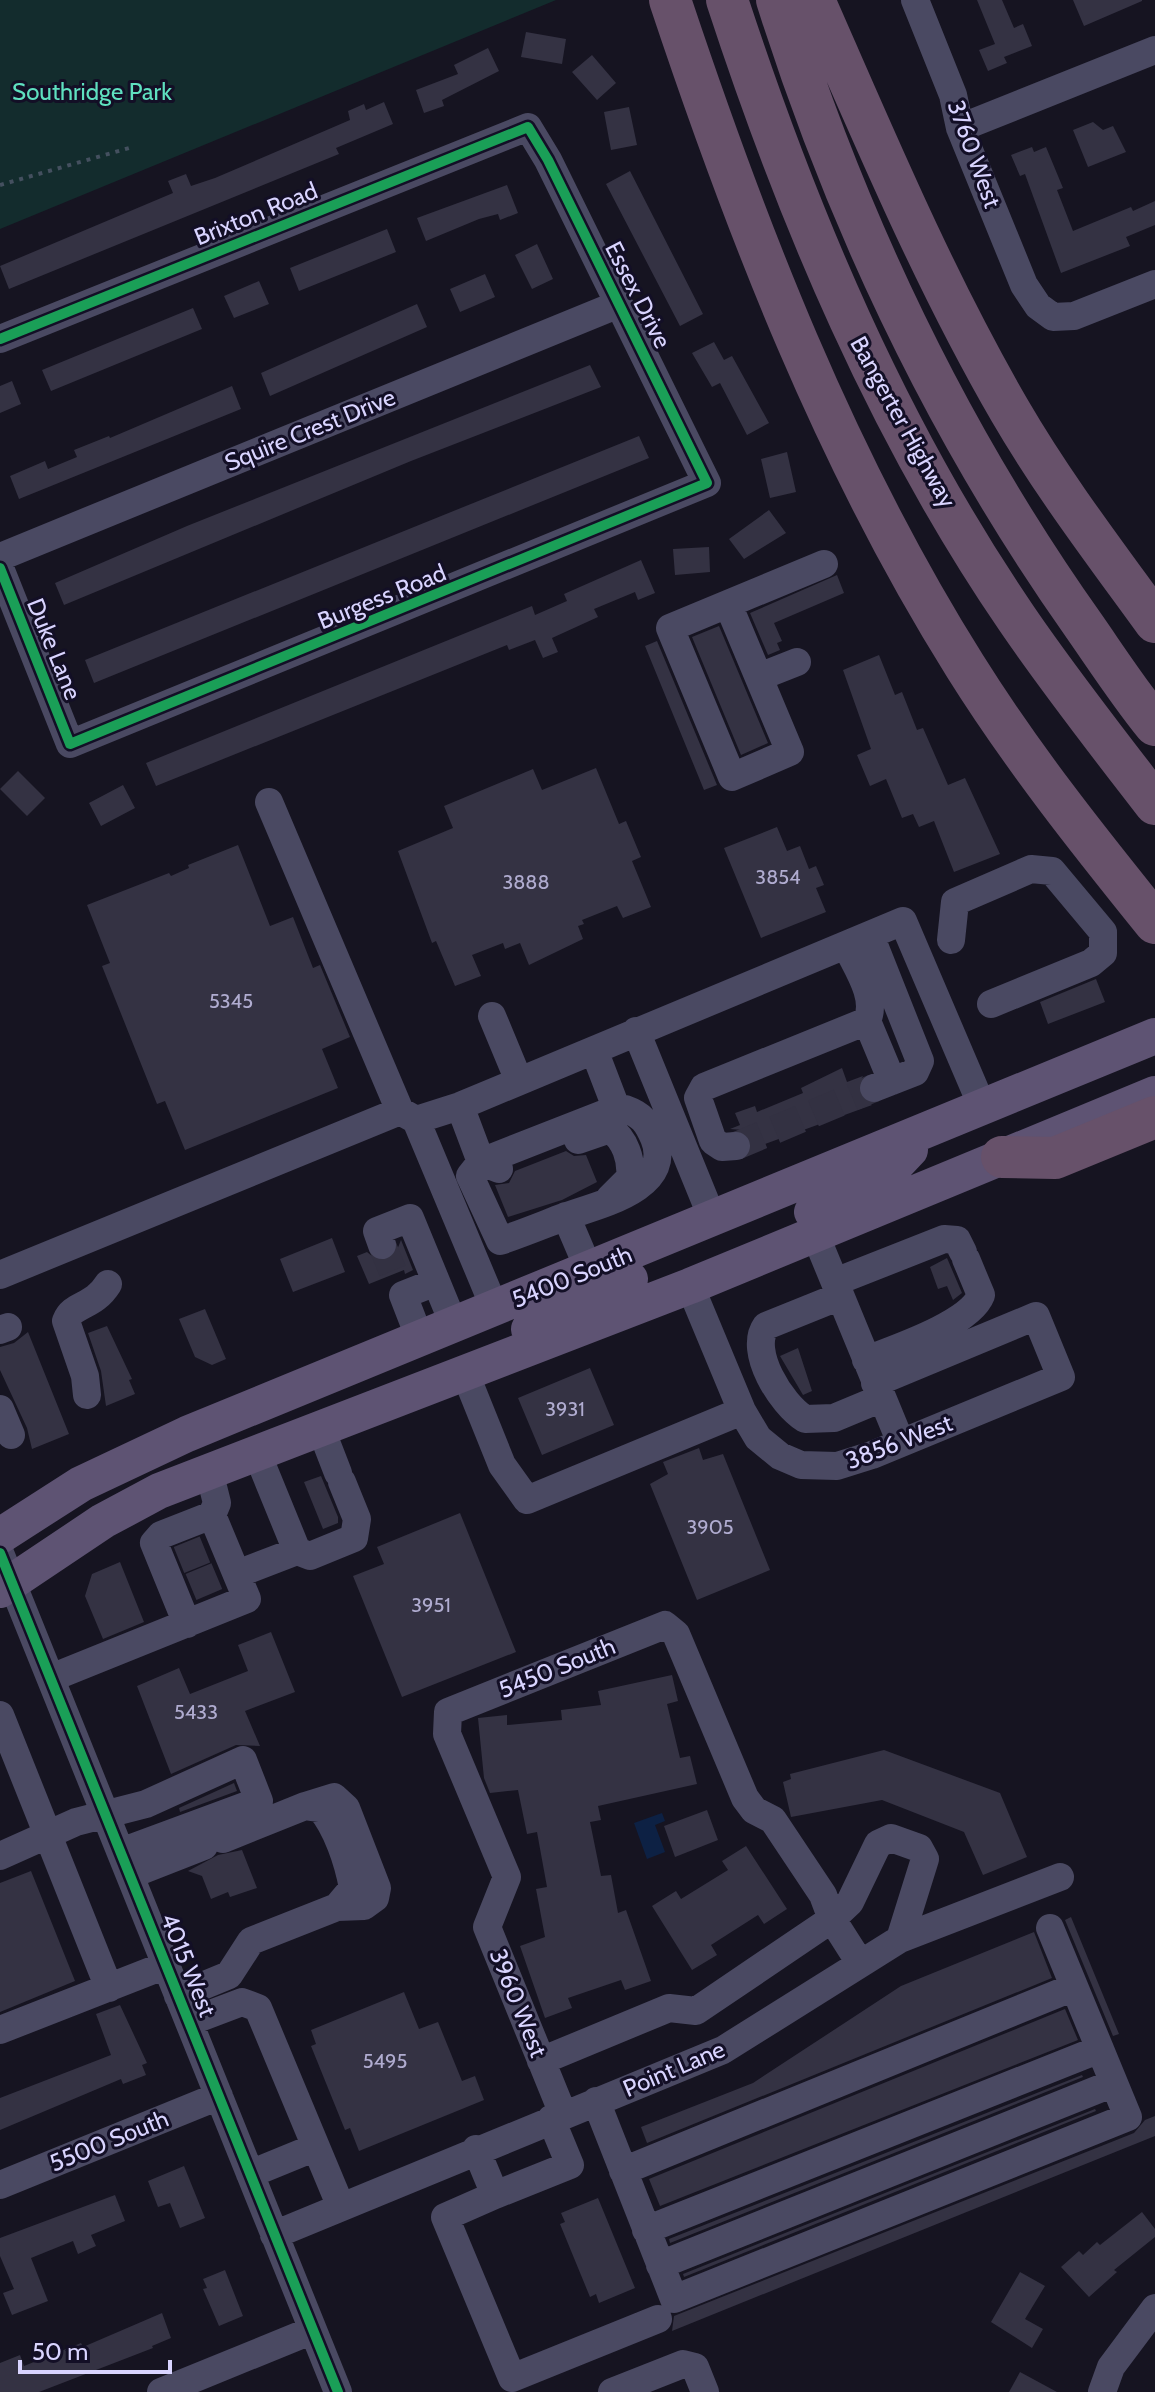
<svg xmlns="http://www.w3.org/2000/svg" width="1155" height="2392" font-family="Cabin,sans-serif">
	<rect width="100%" height="100%" fill="#161421"/>
	<path fill="#132c2d" d="M0,0H556L0,229Z"/>
	<path fill="#0d2144" d="M662,1813L665,1821L655,1825L665,1852L647,1859L634,1823Z"/>
	<path fill="#343243" d="M977,0H1002L1014,28L1023,24L1032,46L1004,57L1007,63L988,71L979,50L995,44Z
		M1073,0H1142V1L1084,26Z
		M526,32L566,39L562,64L521,57Z
		M488,48L499,71L442,100L444,106L424,113L416,90L458,74L454,65Z
		M592,55L616,83L597,100L572,72Z
		M384,102L393,124L336,148L339,154L9,289L0,266L173,193L168,181L186,174L191,186L215,178L350,120L348,111L364,104L366,110Z
		M629,107L637,145L611,150L604,112Z
		M1093,122L1103,130L1113,126L1126,152L1088,167L1073,130Z
		M1032,147L1034,152L1046,147L1063,188L1057,190L1073,231L1131,207L1133,211L1155,201V225L1126,237L1130,246L1061,273L1025,174L1020,176L1011,155Z
		M630,171L703,314L680,326L606,184Z
		M507,185L518,213L500,220L498,214L479,219L426,241L417,218Z
		M387,229L396,252L299,291L290,268Z
		M537,244L553,279L532,289L515,255Z
		M485,274L495,297L460,312L450,289Z
		M259,281L269,304L234,318L224,296Z
		M417,304L427,327L270,396L261,373Z
		M193,308L202,329L51,391L42,370Z
		M714,342L724,360L732,356L769,423L747,435L720,383L712,387L692,353Z
		M590,365L601,387L411,461L64,605L55,583L187,526Z
		M12,381L21,404L0,413V386Z
		M232,386L241,409L19,499L10,476L45,461L48,469L77,457L74,450L109,436L110,438Z
		M639,436L649,458L94,683L85,660Z
		M787,452L796,492L770,498L761,459Z
		M769,510L786,533L744,559L729,539Z
		M709,547L710,572L675,575L673,549Z
		M641,560L655,593L638,600L635,592L594,609L598,617L552,638L558,652L543,658L535,640L509,650L507,645L156,786L146,763L532,606L535,615L567,601L564,594Z
		M837,575L844,593L774,623L782,641L777,643L780,650L768,655L750,613Z
		M719,626L768,743L741,755L692,637Z
		M657,641L717,785L704,790L645,646Z
		M879,655L895,695L902,692L917,730L923,728L948,785L965,778L1000,854L954,872L934,821L919,827L913,814L902,818L886,779L870,786L857,755L871,749L843,670Z
		M596,768L619,824L626,821L641,857L632,861L651,907L623,918L617,906L582,920L584,924L578,926L583,939L529,965L520,943L505,949L503,943L472,955L481,976L455,986L436,941L432,943L398,851L453,828L444,806L533,769L542,790Z
		M18,771L45,798L27,816L0,789Z
		M123,785L135,808L101,826L89,803Z
		M777,827L787,851L800,846L809,869L816,866L824,885L816,888L826,912L761,938L724,848Z
		M238,845L270,926L293,917L313,968L320,965L350,1037L322,1049L338,1088L185,1150L165,1101L157,1104L102,966L110,963L87,905L169,873L171,876L189,868L188,865Z
		M1096,979L1105,1002L1048,1024L1040,1002Z
		M842,1068L847,1082L863,1076L857,1085L858,1093L872,1105L765,1144L766,1147L751,1154L750,1136L743,1130L730,1129L740,1125L735,1113L755,1106L757,1112L803,1093L801,1088Z
		M566,1151L574,1156L586,1155L597,1182L562,1200L508,1217L495,1185L509,1183L515,1171Z
		M332,1238L345,1272L293,1292L280,1259Z
		M401,1240L413,1270L405,1274L404,1270L369,1284L357,1256L367,1252L378,1261H388L395,1255Z
		M947,1258L962,1293L953,1300L947,1286L938,1289L930,1267Z
		M205,1309L226,1359L212,1365L195,1357L179,1319Z
		M107,1326L132,1379L129,1380L135,1394L106,1406L101,1371L88,1333Z
		M28,1332L69,1434L32,1449L27,1428L0,1370V1347L14,1343Z
		M798,1348L812,1391L803,1395L780,1356Z
		M590,1368L614,1425L542,1455L518,1398Z
		M699,1448L703,1460L723,1454L770,1570L697,1600L650,1484L668,1474L663,1462Z
		M321,1476L338,1517V1523L323,1529L304,1482Z
		M460,1513L516,1652L402,1697L353,1576L384,1564L377,1547Z
		M120,1562L144,1622L103,1639L85,1596L92,1574Z
		M271,1632L295,1692L245,1711L260,1746L236,1745L171,1774L137,1686L179,1668L190,1694L248,1671L238,1645Z
		M672,1675L678,1701L667,1704L680,1758L690,1756L697,1784L598,1806L601,1820L590,1822L601,1876L611,1875L618,1913L626,1910L651,1981L625,1990L621,1980L568,1998L572,2008L545,2018L520,1946L545,1937L536,1889L547,1887L537,1832L527,1834L518,1790L490,1793L484,1778L478,1718L507,1715V1725L562,1720L561,1710L601,1705L598,1691Z
		M884,1750L1000,1793L1027,1857L983,1875L964,1832L882,1800L791,1817L783,1782L791,1779L790,1774Z
		M234,1783L237,1791L180,1812L179,1808Z
		M707,1810L718,1840L675,1857L664,1826Z
		M746,1846L787,1909L764,1924L758,1915L711,1945L717,1955L692,1970L652,1906L676,1891L681,1899L728,1870L722,1861Z
		M242,1850L257,1888L230,1897L228,1892L211,1899L202,1876L188,1871L218,1855Z
		M31,1871L75,1981L0,2012V1883Z
		M1071,1917L1119,2034L1113,2036L1065,1920Z
		M1034,1932L1052,1978L647,2143L641,2127L753,2083L901,1986Z
		M404,1992L419,2029L438,2022L462,2081L475,2076L484,2100L359,2151L350,2128L345,2130L311,2046L316,2044L311,2030Z
		M120,2005L147,2063L142,2065L146,2075L123,2084L121,2079L0,2130V2098L111,2055L96,2014Z
		M1065,2009L1078,2040L660,2206L649,2179Z
		M1082,2075L1083,2077L670,2243L669,2239Z
		M1095,2109L1096,2111L684,2277L683,2274Z
		M1155,2116V2136L672,2331L674,2316L1134,2133L1145,2120Z
		M184,2166L205,2218L180,2228L170,2203L158,2207L148,2181Z
		M115,2195L125,2221L91,2235L96,2246L78,2254L73,2241L31,2258L48,2301L12,2315L3,2293L14,2289L0,2256V2238Z
		M598,2198L635,2288L599,2303L596,2294L590,2297L560,2224L565,2222L561,2213Z
		M1142,2212L1155,2229V2237L1114,2270L1117,2272L1089,2297L1061,2267L1079,2251L1083,2255L1097,2242L1100,2245Z
		M225,2270L243,2316L219,2326L203,2289L207,2288L203,2279Z
		M1020,2272L1045,2286L1025,2319L1043,2329L1032,2348L991,2322Z
		M162,2313L171,2338L152,2346L153,2348L39,2392H0V2363L20,2355L24,2366L81,2343L83,2347Z
		M1020,2372L1057,2392H1009Z"/>
	<g fill="none" stroke-linecap="round" stroke-linejoin="round">
		<path stroke="#333142" stroke-width="28" stroke-dasharray="28 14" stroke-linecap="butt" d="M736,1146L874,1088
			M382,1245L394,1274
			M179,1560L211,1547
			M191,1587L222,1574"/>
		<path stroke="#44505f" stroke-width="4" stroke-dasharray="4 6" stroke-linecap="butt" d="M0,185L129,148"/>
		<path stroke="#4a4962" stroke-width="28" d="M915,0L953,95L960,128L1024,285L1038,306L1053,317L1074,316L1155,284
			M960,128L1155,50
			M0,339L528,127L548,160L707,483L70,744L0,568
			M0,557L619,304
			M728,604L790,752L732,777L670,628L824,564
			M759,677L797,662
			M269,802L400,1111L416,1120L495,1309
			M870,935L920,1061L915,1072L874,1088
			M951,940L955,902L1031,869L1052,871L1103,932V953L1091,963L991,1004
			M492,1016L519,1081
			M867,1021L892,1081
			M636,1031L713,1220
			M594,1050L617,1110
			M460,1106L481,1162L499,1169
			M625,1109C642,1115 647,1122 654,1138C675,1189 597,1205 564,1217C543,1225 521,1234 500,1241L470,1176L481,1162L611,1111Z
			M416,1120L460,1106L903,921L982,1106
			M578,1140L610,1129C625,1139 632,1160 630,1178L610,1198
			M736,1146L722,1147L713,1141L698,1098L704,1087L867,1021C878,997 856,967 846,945
			M566,1216L589,1270
			M815,1234L901,1443
			M382,1245L377,1231L410,1218L454,1325
			M0,1275L400,1111
			M835,1282L944,1239L957,1240L963,1252
			M690,1286L742,1411L758,1438L780,1456L801,1465L837,1466L872,1455L1061,1377L1036,1316L875,1383
			M838,1297L766,1326C748,1351 781,1404 805,1419L834,1418L882,1398
			M0,1330L8,1327
			M420,1339L403,1295L436,1282
			M866,1360C894,1349 970,1324 981,1295L966,1259
			M465,1373L502,1465L527,1500L742,1411
			M87,1395L85,1376L66,1321C73,1303 93,1308 108,1284
			M0,1409L11,1435
			M321,1429L338,1473
			M257,1453L297,1551L310,1556L354,1538L357,1519L342,1482
			M0,1553L338,2392
			M237,1574L297,1551
			M187,1624L154,1543L161,1535L212,1515
			M51,1678L247,1599L212,1515L217,1503L209,1471
			M0,1715L109,1988
			M223,1839L305,1806L320,1808C337,1828 348,1861 353,1888L337,1907
			M0,1856L76,1822L146,1804L243,1760L259,1801L121,1852
			M130,1875L204,1846
			M178,1996L229,1975L251,1941L337,1907L364,1906L375,1898L377,1888L346,1808L334,1797L305,1806
			M189,2022L242,2002L258,2008L341,2207
			M0,2030L166,1965
			M541,2061L669,2008L696,2011L832,1919L850,1902L878,1844L891,1838L919,1848L925,1859L900,1939
			M596,2101L674,2299L1128,2117L1050,1928
			M563,2114L487,1927L507,1877L447,1734L448,1712L665,1625L676,1634L745,1798L754,1810L773,1820L823,1895L832,1919L860,1963
			M476,2149L495,2195L570,2165L551,2119
			M623,2171L1074,1987
			M250,2174L316,2147
			M0,2185L219,2096
			M495,2195L445,2217L512,2378L658,2319
			M646,2230L1100,2049
			M274,2235L723,2050L900,1939L1060,1877
			M660,2265L1114,2083
			M161,2392L313,2330
			M612,2392L683,2364L695,2367L705,2392
			M1102,2392L1111,2367L1155,2308"/>
		<path stroke="#5e5373" stroke-width="36" d="M812,1212L893,1168L910,1150
			M529,1329L630,1279
			M0,1536L81,1484L187,1434L1155,1036
			M0,1590L103,1521L159,1491L690,1286L1155,1094"/>
		<path stroke="#67516a" stroke-width="42" d="M670,0C747,231 835,459 965,666C1022,757 1088,840 1155,923
			M727,0C798,217 887,429 1017,619C1060,682 1108,743 1155,804
			M777,0C848,224 948,434 1084,626C1107,659 1129,693 1155,725
			M814,0C875,139 934,280 1010,411C1053,485 1105,553 1155,622
			M1002,1157L1055,1158L1155,1117"/>
		<defs>
			<path id="cycleway" d="M0,339L528,127L548,160L707,483L70,744L0,568
				M0,1553L338,2392"/>
		</defs>
		<use href="#cycleway" stroke="#130f26" stroke-width="15"/>
		<use href="#cycleway" stroke="#1a9f57" stroke-width="10"/>
	</g>
	<g text-anchor="middle" stroke-width="6" stroke-linejoin="round" paint-order="stroke">
		<g font-size="20" fill="#b0acd0">
			<text x="778" y="884">3854</text>
			<text x="526" y="889">3888</text>
			<text x="231" y="1008">5345</text>
			<text x="565" y="1416">3931</text>
			<text x="710" y="1534">3905</text>
			<text x="431" y="1612">3951</text>
			<text x="196" y="1719">5433</text>
			<text x="385" y="2068">5495</text>
		</g>
		<g font-size="24" fill="#5fe0c0" stroke="#130f26">
			<text x="92" y="100">Southridge Park</text>
		</g>
		<g font-size="24" fill="#d9d4ff" stroke="#130f26">
			<text transform="translate(974 154) rotate(70)" y="8">3760 West</text>
			<text transform="translate(256 214) rotate(-22)" y="8">Brixton Road</text>
			<text transform="translate(638 295) rotate(63)" y="8">Essex Drive</text>
			<text transform="translate(903 422) rotate(61)" y="8">Bangerter Highway</text>
			<text transform="translate(310 430) rotate(-22)" y="8">Squire Crest Drive</text>
			<text transform="translate(382 597) rotate(-22)" y="8">Burgess Road</text>
			<text transform="translate(54 649) rotate(68)" y="8">Duke Lane</text>
			<text transform="translate(572 1277) rotate(-22)" y="8">5400 South</text>
			<text transform="translate(899 1442) rotate(-21)" y="8">3856 West</text>
			<text transform="translate(557 1668) rotate(-22)" y="8">5450 South</text>
			<text transform="translate(188 1965) rotate(68)" y="8">4015 West</text>
			<text transform="translate(518 2003) rotate(68)" y="8">3960 West</text>
			<text transform="translate(674 2069) rotate(-23)" y="8">Point Lane</text>
			<text transform="translate(109 2141) rotate(-22)" y="8">5500 South</text>
		</g>
	</g>
	<path d="M20 2360v12h150v-12" fill="none" stroke="#d9d4ff" stroke-width="4"/>
	<text x="32" y="2360" font-size="24" fill="#d9d4ff" stroke="#130f26" stroke-width="6" paint-order="stroke">50 m</text>
</svg>
